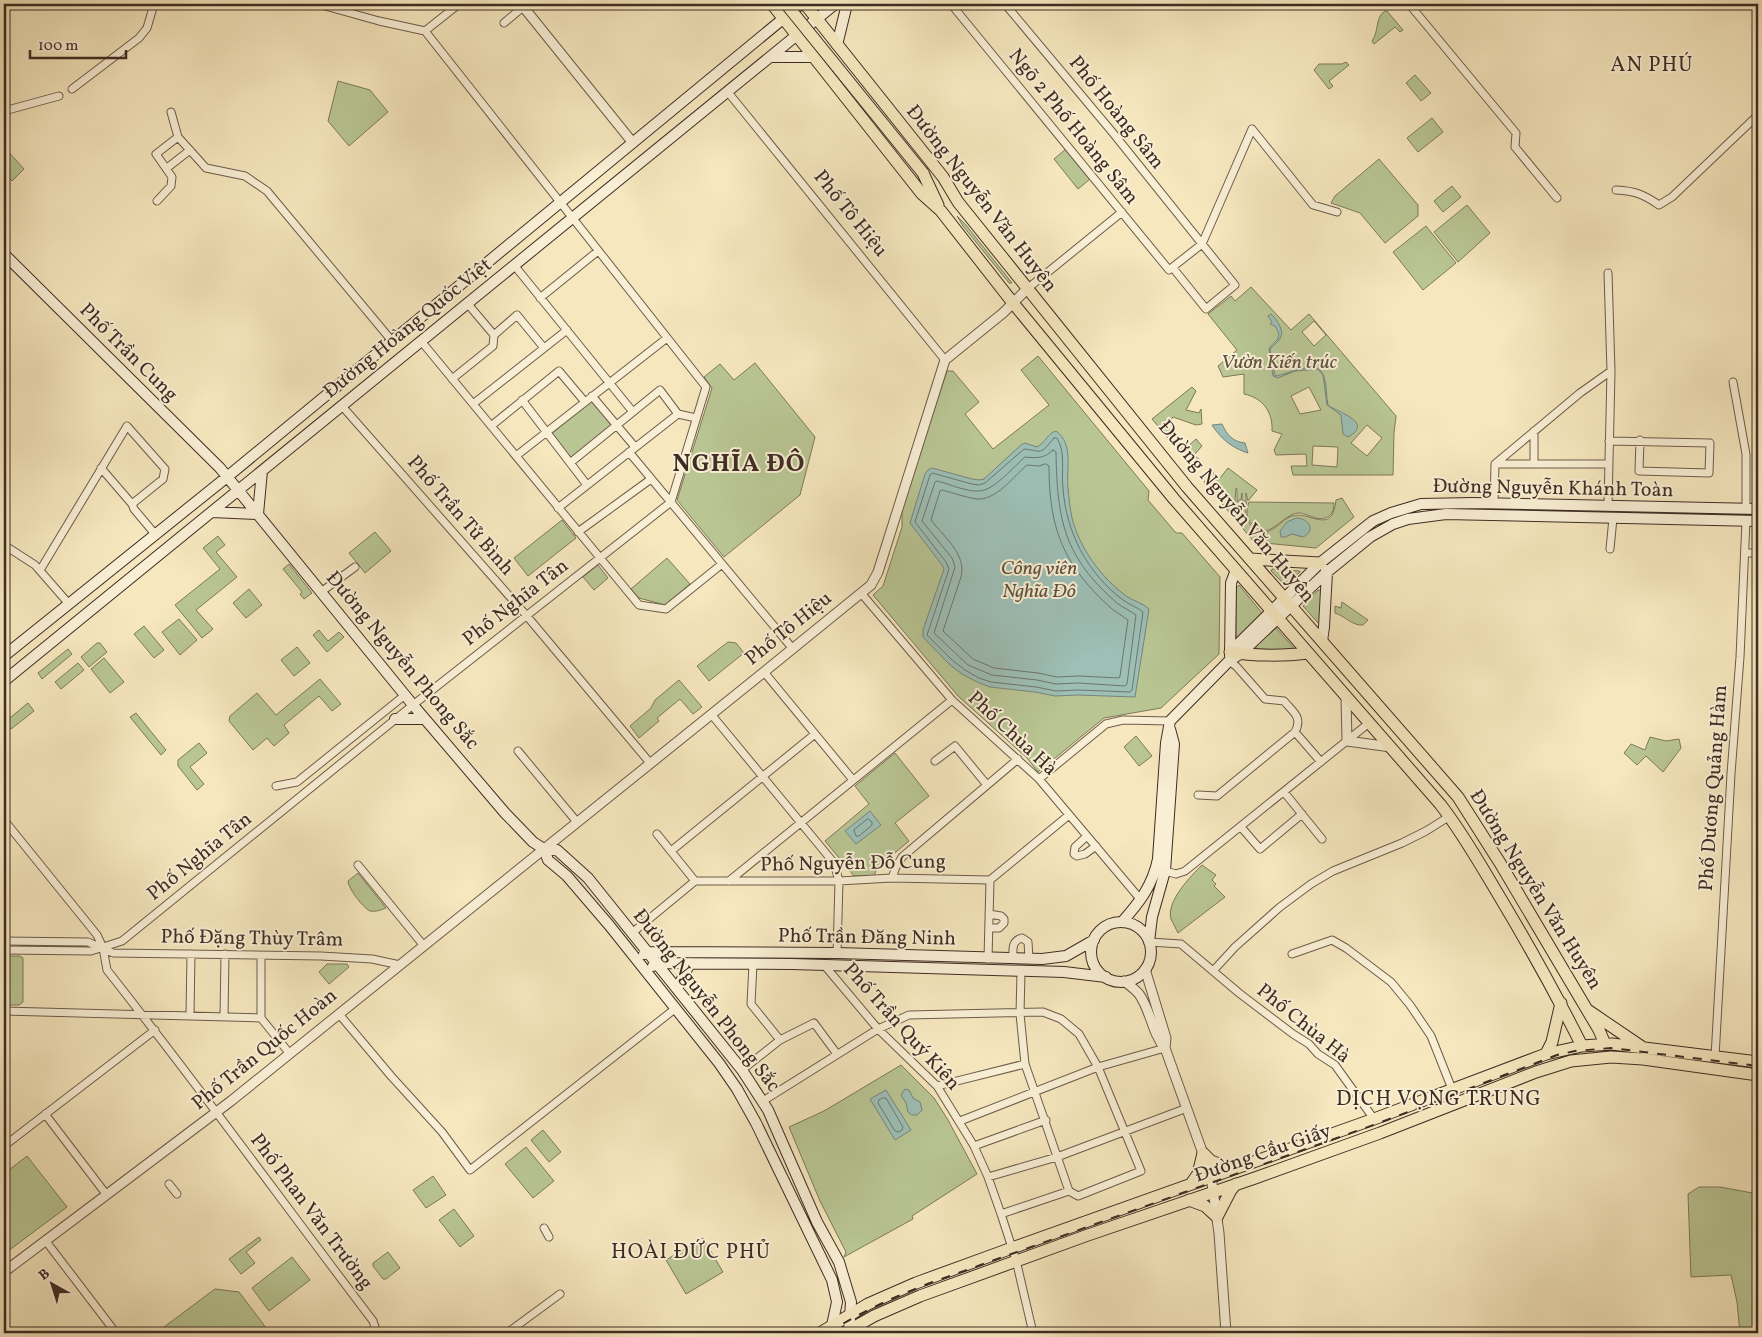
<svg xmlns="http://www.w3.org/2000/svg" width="1762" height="1337" viewBox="0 0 1762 1337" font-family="Vollkorn,serif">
<rect width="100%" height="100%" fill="#f6e7be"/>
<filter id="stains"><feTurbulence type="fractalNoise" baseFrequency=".004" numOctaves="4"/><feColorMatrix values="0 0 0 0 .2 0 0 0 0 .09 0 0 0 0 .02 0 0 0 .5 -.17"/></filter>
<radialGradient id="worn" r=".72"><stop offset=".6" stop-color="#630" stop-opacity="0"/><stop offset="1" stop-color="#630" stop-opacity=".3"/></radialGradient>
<path fill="#b9c694" stroke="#7c795c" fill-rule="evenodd" d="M1385,11H1387L1403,30L1400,32L1395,27L1374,44L1372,41C1379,32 1375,17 1385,11Z
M1346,62L1349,65L1329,81L1333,86L1329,89L1314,70L1319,64H1342Z
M1415,75L1431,93L1421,101L1406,83Z
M338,81L370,90L388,112L349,146L328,121Z
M1432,118L1443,132L1418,152L1407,138Z
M4,147L24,169L12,181L4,172Z
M1066,149L1090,179L1078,189L1054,159Z
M1379,159L1418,205V216L1385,243L1360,213L1331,203L1335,196Z
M1452,186L1461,197L1443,212L1434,201Z
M1467,205L1490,233L1458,262L1434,232Z
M957,216L966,225L1012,283H1009L963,226Z
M1426,226L1456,263L1423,290L1393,252Z
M1251,287L1291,330L1309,314L1396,416L1394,433L1393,475H1293L1291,466H1307L1306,454L1276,455L1274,450L1282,434L1272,431C1273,412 1263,398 1244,394V374L1223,377L1218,366L1237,350L1208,314L1231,296L1235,301ZM1314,321L1326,335L1314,346L1302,332ZM1309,387L1321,410L1300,414L1291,396ZM1367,425L1382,438L1367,456L1351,443ZM1313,446L1338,447L1337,467L1312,465Z
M1038,356L1149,491L1148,500L1176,533H1182L1220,577L1219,654L1161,708L1104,718L1038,772L1027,758L958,696L873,595L883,586L902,527V506L947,371H953L979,402L965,414L993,449L1049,405L1021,370Z
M755,363L815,437L800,495L724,557L677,500L712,388L704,377L720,364L734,380Z
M1192,387L1196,391L1186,410L1199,413L1201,409L1202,424L1196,425L1173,417L1167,426L1186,448L1196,439L1202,446L1194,455L1201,461L1195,470L1152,419Z
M592,401L612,426L571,458L551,434Z
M1228,468L1257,490L1248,501L1246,493V501H1242V493L1241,500H1237V489L1236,488L1235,501L1247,502C1245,510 1245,517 1250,524C1266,545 1279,520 1292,516C1310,510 1332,537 1336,500L1342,498L1354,517L1316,548L1254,542L1204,482L1212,472L1220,478Z
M1249,502L1334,503C1334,510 1332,516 1325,518C1316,521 1307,513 1298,513C1282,514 1268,544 1252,524C1246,518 1246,510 1249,502Z
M562,520L576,538L528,576L514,558Z
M375,532L391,551L365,573L349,553Z
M218,536L225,545L216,552L237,577L196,610L213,629L202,638L175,605L220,569L203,548Z
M667,558L690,584L665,605L639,598L631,589Z
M289,564L312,593L304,599L300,594L302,592L283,569Z
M598,565L608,578L594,590L583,577Z
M1272,569L1300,571V572L1285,585L1271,571Z
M1239,585L1262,613L1236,639V588Z
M249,589L262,605L246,618L233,603Z
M1318,590L1322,591L1320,622L1318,623L1303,606Z
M1342,602L1368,620L1363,625C1352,626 1345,616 1335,613V606L1341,608Z
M179,619L197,640L180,655L162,632Z
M144,626L164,650L154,658L134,634Z
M1276,628L1293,647V650L1256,649V646Z
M319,630L328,641L339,632L344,637L327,652L313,635Z
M728,642L736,643L744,653L709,681L697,666Z
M97,643H100L107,652L89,667L81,657Z
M297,647L310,663L294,676L281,660Z
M68,649L72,654L42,679L38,673Z
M104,658L124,682L110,693L91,669Z
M78,663L84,670L61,689L55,682Z
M320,679L341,704L332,711L319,696L284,725L289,733L274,746L267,738L253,750L229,721L230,716L257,693L276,715Z
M679,680L702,707L693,714L680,699L657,718L659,721L639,738L630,726L651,708L655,700Z
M28,703L34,711L11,729L5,722Z
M136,713L166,750L161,755L130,717Z
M1136,736L1152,756L1139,766L1124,747Z
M1650,737L1666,741L1679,739L1681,748L1663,772L1646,756L1637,765L1624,753L1631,744L1645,750Z
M199,743L207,753L190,767L204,784L197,790L178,766V760Z
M895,753L929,796L895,823L909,841L877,868L874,876H854L825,841L869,804L855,786Z
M1202,865L1216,875L1212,880L1216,884L1214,886L1225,897L1178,933C1176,929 1173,923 1171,919C1166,901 1191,876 1202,865Z
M358,873L386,908C381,910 376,912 370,911C363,908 348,888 348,881Z
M4,956H20L23,958V1002L19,1005H4Z
M327,964H347L349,967L329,984L319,972Z
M901,1065L934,1098L948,1120L977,1174L912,1216L913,1219L844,1257L846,1252L820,1201L789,1127L824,1111Z
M543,1130L561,1152L549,1162L531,1140Z
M526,1147L554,1181L533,1198L505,1164Z
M27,1156L67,1207L4,1254V1163L9,1170Z
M433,1176L446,1195L426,1208L413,1190Z
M1699,1187H1720L1758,1194V1333H1740L1737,1302L1731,1275L1691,1277L1688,1194Z
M454,1209L474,1236L460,1247L439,1220Z
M259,1237L261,1240L246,1252L255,1263L241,1274L229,1259Z
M703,1238L723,1272L686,1294L666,1260Z
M388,1252L400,1268L386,1279H383L373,1266V1263Z
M292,1257L310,1280L269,1311L252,1288Z
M215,1289L239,1292L270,1333H156Z"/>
<path fill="#9dbfb6" stroke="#77847c" d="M1271,314C1277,320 1286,332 1279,340C1276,344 1272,346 1270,350L1275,376C1287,375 1319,357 1324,377C1327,386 1326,396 1328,405C1334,411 1376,422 1348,437L1343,434L1341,415L1327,405L1323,375L1318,369L1295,371L1278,378L1273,376L1269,349C1275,339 1284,340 1275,326L1270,324L1272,322L1268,316Z
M1222,424C1227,435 1233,442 1245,443L1248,453C1232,448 1221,439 1212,425Z
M1056,431C1074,444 1066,469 1068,488C1069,498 1070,509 1072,518C1080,549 1101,577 1126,596C1133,601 1143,603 1149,609L1135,697L1078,695L1055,696L1035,692L990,687L977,682L962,674L949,664L923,637V630L944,569L942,565L910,523L925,474L928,470L932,468L972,479L979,480L984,479L1021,445L1025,443L1037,447C1045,443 1048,433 1056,431Z
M1296,518C1308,518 1317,530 1303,537L1292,534L1285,537H1281L1280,531L1287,522Z
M870,811L881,825L856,844L845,831Z
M905,1089L909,1090L913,1098L920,1102L922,1110L917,1115H912L908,1112L906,1103L901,1095Z
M886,1090L911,1130L895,1140L870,1099Z"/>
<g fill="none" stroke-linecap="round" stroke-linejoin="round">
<path stroke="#6e766d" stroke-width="1" d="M1054,438H1057C1066,453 1061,471 1063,488C1066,532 1087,573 1123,600C1130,605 1137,607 1143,612L1132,690L1130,692L1078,690L1056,691L1036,687L991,682L979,678L965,670L952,660L927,635L949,569L946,562L915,522L930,475L933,473L936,474L972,484L979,485L985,483L1024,449C1043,451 1039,456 1054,438Z
M1053,450L1056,452C1057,520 1064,557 1117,603C1123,608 1131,611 1136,615L1127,684L1125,686L1078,683L1056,684L1037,680L992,675L968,665L934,633L955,567L952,558L922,521L935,482L937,481C950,484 966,492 979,491C994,491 1014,466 1025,457C1036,458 1044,459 1053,450Z
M1046,464L1049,466C1049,530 1064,566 1112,609C1117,613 1123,616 1128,620L1120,676L1119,678L1079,676L1057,677L1038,673L994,668L973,659L943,631L961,577C967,554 943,536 931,520L940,491L942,490C953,493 965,497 976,499C996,501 1013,477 1027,465L1038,466Z
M868,819L872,822V825L859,836H856L854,830Z
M883,1098H886L903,1127L902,1130L898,1132L895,1131L878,1103L879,1100Z"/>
<defs>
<path id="minor" d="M951,4L1169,270L1202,244L1252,129L1313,205L1337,212
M1005,4L1113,133L1235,285L1206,309L1173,268
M1409,4L1516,133L1515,147L1557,198
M504,23L523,7
M425,31L459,4
M72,89L139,38L147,28L154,4
M727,91L945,360
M4,111L59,96
M171,112L178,137L206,168L245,176L267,191L392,341
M167,168L190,150
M1616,190C1635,191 1643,194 1659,205L1672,197L1758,115
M157,201L171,186L172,177L156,154L178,137
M514,265L633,412
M1027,289L1122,212
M540,298L598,251
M467,303L494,335
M421,341L639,605L666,609L722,564
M452,379L493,346L494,335L517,315L544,348
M1733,382L1746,454V509
M592,396L635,447
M522,400L587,485
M473,404L567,330
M342,406L526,615L650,763
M491,426L559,371L585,402
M1609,441L1710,443L1709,473L1639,471L1640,440
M629,452L793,649
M516,456L667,338
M570,463L660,390L678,414L696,418
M1495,464H1608
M1534,464V431
M101,468L132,504L134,509L155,534
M1494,504L1495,464L1580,393L1611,371
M1608,506L1611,371L1608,273
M558,508L678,414
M578,532L651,479
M4,545L35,565L69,604
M1610,549L1613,518
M1745,553H1758
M42,567L127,426L165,469L163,479L132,504
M321,592L355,567
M861,593L952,700L1039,779L1141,900
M764,672L853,780
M711,714L834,863L839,881L837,953
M1295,732L1321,762
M518,751L577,822
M935,761L955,746L987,785
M1039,779L1106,724L1123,720L1170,721
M276,786L297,782L405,695
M1284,792L1322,839
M1198,795L1217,796L1295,732C1303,717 1293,712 1284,701L1265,699L1236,666L1229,661
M4,820L97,935L103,948L107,970C198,1085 284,1204 373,1321L377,1333
M1241,827L1260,849L1302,814
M657,834L695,881
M1087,836L1075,847L1074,854L1077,856L1085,854L1096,846
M671,851L815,734
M358,865L424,946
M1165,871L1176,874L1185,871L1369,723
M892,878L896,867L902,857L1018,759
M729,881L952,700
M989,928H999L1004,923V919L1001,916L989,914
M632,933L695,881H839L892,878L990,880L1069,815
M4,941L88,942L113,953L321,956L372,959L400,965
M1149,942L1181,944L1239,993L1293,1034L1309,1044L1318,1054L1335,1065L1374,1119
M4,950L91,951L122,941L413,705L671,502L706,387L425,31L379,21L318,4
M1292,954L1332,940L1346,948L1391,982L1410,1005L1431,1036L1452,1089
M988,959L990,880
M1013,959C1013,950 1011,941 1022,938L1028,942L1029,959
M753,964L751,1004L780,1040
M825,966L878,1029L937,1086L974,1146L988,1177L1001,1214L1016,1260L1033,1333
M1021,971L1020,1014L1025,1064L1069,1191
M1213,971L1235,947L1280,907L1311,884L1333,871L1402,843L1426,831L1450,816
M4,1011L261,1018L290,1054
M339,1014L391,1076L442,1132L470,1170L676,1008
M190,1015L191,954
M224,1017L225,954
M261,1018V956
M1715,1057L1731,774L1740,657L1746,521
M742,1070L780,1040L814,1023L837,1054
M937,1086L1025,1064
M763,1101L878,1029L909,1015L1043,1012L1061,1019L1079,1034L1098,1067L1141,1171L1078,1196L1069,1191L1001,1214
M45,1114L106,1194
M960,1121L1098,1067L1165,1048
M4,1146L155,1030
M974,1146L1046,1120
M988,1177L1057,1157L1187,1108
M169,1184L177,1194
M544,1228L549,1237
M45,1240L116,1333
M507,1333L560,1294"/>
<path id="tertiary" d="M521,4L633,143
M1346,697L1347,741L1391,747
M1145,969L1166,1038L1165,1048
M1124,981C1129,985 1135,989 1139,994C1151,1011 1152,1033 1165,1048L1211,1176L1219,1233L1226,1333
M4,1272L231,1101L764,672L871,585L878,572L945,360L1003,313L1027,289"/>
<path id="secondary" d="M837,45L847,4
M770,57H814
M4,254L220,468L413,705L505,813L533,842L544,849L557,850L588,878L742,1070L768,1110L817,1222L839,1262L851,1302L849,1333
M212,512L258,514
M258,514L262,471
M1322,641L1324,627L1327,572L1326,570
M1230,652L1320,563L1373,521L1391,513L1421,504L1473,503L1758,509
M4,656L227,477L801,4
M1230,656L1231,583L1236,570
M4,681L835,4
M395,719H425
M544,849L548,860L567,876L609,925L719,1063L737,1089L756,1123L832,1280L837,1302L831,1330
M1122,922C1139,903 1153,885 1158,859L1166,743L1170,721L1229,661L1240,654L1327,572L1370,537L1393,524L1408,519L1446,514L1758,521
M1091 952a30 30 0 1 1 60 0a30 30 0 1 1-60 0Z
M1149,942L1152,917L1165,871L1174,744L1170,729
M644,954L647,952L837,953L1042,959L1066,956L1094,940
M653,966L656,963L792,964L1064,972L1106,977
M677,989L690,963"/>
<path id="primary" d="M772,4L922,194L941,211L1013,303L1174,499L1440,804C1462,832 1480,864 1498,894C1528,944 1556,994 1582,1046
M805,4L943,177L958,202L1187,487L1458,797L1500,863L1599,1030L1605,1044
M923,173L938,205
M1250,559L1320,563
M1230,652C1253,656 1285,656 1307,653
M1589,1011L1642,1047
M1546,1054L1552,1042L1561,1003
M1203,1153L1211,1161L1232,1169
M1191,1184L1198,1174L1203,1153
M1189,1200L1205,1206L1217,1217
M1217,1217L1231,1190L1236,1184
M820,1333L868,1304L916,1283L1012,1248L1374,1119L1546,1054L1582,1046L1612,1044L1758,1062
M844,1333L874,1316L920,1296L1088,1235L1255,1178L1380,1133L1536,1072L1571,1061L1611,1057L1643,1059L1758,1075"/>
</defs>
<use href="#minor" stroke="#6d5b4a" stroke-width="9"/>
<use href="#tertiary" stroke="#6d5b4a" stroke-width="11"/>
<use href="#secondary" stroke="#3f2c24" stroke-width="12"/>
<use href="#primary" stroke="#3f2c24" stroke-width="13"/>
<use href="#minor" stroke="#f9efd5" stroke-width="7"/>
<use href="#tertiary" stroke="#f9efd5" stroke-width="9"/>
<use href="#secondary" stroke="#f9efd5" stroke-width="10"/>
<use href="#primary" stroke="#f6e7be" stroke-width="11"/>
<path stroke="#3f2c24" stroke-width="2" stroke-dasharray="9 9" stroke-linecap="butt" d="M828,1333C862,1311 892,1298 930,1283L1379,1123L1557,1055L1575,1051L1611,1048L1758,1066"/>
<defs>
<path id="primary-bridge" d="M786,4L923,173"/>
</defs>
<use href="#primary-bridge" stroke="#3f2c24" stroke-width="13" stroke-linecap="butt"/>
<use href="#primary-bridge" stroke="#f6e7be" stroke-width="11"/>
</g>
<g text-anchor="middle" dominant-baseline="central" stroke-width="4" stroke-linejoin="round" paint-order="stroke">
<g font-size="20" fill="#3f2c24" stroke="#f9efd5">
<text transform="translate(1116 113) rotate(51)">Phố Hoàng Sâm</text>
<text transform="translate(1073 127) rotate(51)">Ngõ 2 Phố Hoàng Sâm</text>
<text transform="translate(981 199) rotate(52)">Đường Nguyễn Văn Huyên</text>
<text transform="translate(850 214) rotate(51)">Phố Tô Hiệu</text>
<text transform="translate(408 329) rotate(-39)">Đường Hoàng Quốc Việt</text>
<text transform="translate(128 353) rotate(45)">Phố Trần Cung</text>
<text transform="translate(1553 489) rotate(1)">Đường Nguyễn Khánh Toàn</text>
<text transform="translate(1236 512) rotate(50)">Đường Nguyễn Văn Huyên</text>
<text transform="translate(460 516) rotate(49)">Phố Trần Tử Bình</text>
<text transform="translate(516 603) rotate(-38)">Phố Nghĩa Tân</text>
<text transform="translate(789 629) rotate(-39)">Phố Tô Hiệu</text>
<text transform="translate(402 661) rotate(50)">Đường Nguyễn Phong Sắc</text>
<text transform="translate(1012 734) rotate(43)">Phố Chùa Hà</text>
<text transform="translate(1714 788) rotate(-86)">Phố Dương Quảng Hàm</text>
<text transform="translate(200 857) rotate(-39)">Phố Nghĩa Tân</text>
<text transform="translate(853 864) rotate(-1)">Phố Nguyễn Đỗ Cung</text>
<text transform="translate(1535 890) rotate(58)">Đường Nguyễn Văn Huyên</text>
<text transform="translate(867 938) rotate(1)">Phố Trần Đăng Ninh</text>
<text transform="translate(252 939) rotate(1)">Phố Đặng Thùy Trâm</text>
<text transform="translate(706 1001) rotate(52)">Đường Nguyễn Phong Sắc</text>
<text transform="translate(1303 1024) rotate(39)">Phố Chùa Hà</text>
<text transform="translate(901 1027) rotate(48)">Phố Trần Quý Kiên</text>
<text transform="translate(265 1050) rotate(-39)">Phố Trần Quốc Hoàn</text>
<text transform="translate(1263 1154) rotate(-19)">Đường Cầu Giấy</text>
<text transform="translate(311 1212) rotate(53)">Phố Phan Văn Trường</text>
</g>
<g font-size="20" font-style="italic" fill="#5e5240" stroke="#f9efd5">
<text x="1279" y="363">Vườn Kiến trúc</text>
<text x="1039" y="569">Công viên<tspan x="1039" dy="23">Nghĩa Đô</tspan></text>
</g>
<g font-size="21" letter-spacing="1" fill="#3f2c24" stroke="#f9efd5">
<text x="1652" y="65">AN PHÚ</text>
<text x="1439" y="1099">DỊCH VỌNG TRUNG</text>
<text x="691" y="1252">HOÀI ĐỨC PHỦ</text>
</g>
<g font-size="25" font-weight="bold" letter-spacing="1" fill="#3f2c24" stroke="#f9efd5">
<text x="739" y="464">NGHĨA ĐÔ</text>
</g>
</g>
<rect width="1762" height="1337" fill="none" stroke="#f6e7be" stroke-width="20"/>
<rect x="5" y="5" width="1752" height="1327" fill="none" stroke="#3f2c24" stroke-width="2.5"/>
<rect x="10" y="10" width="1742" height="1317" fill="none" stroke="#3f2c24"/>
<g transform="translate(52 1284) rotate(321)" stroke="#f9efd5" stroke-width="4" paint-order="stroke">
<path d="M0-4L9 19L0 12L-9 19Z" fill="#3f2c24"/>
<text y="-8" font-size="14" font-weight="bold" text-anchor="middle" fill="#3f2c24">B</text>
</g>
<path d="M30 50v8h96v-8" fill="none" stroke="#3f2c24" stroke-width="2.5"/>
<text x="38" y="50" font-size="15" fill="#3f2c24" stroke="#f9efd5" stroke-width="4" paint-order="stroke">100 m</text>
<rect width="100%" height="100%" filter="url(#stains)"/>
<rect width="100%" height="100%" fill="url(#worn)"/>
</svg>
